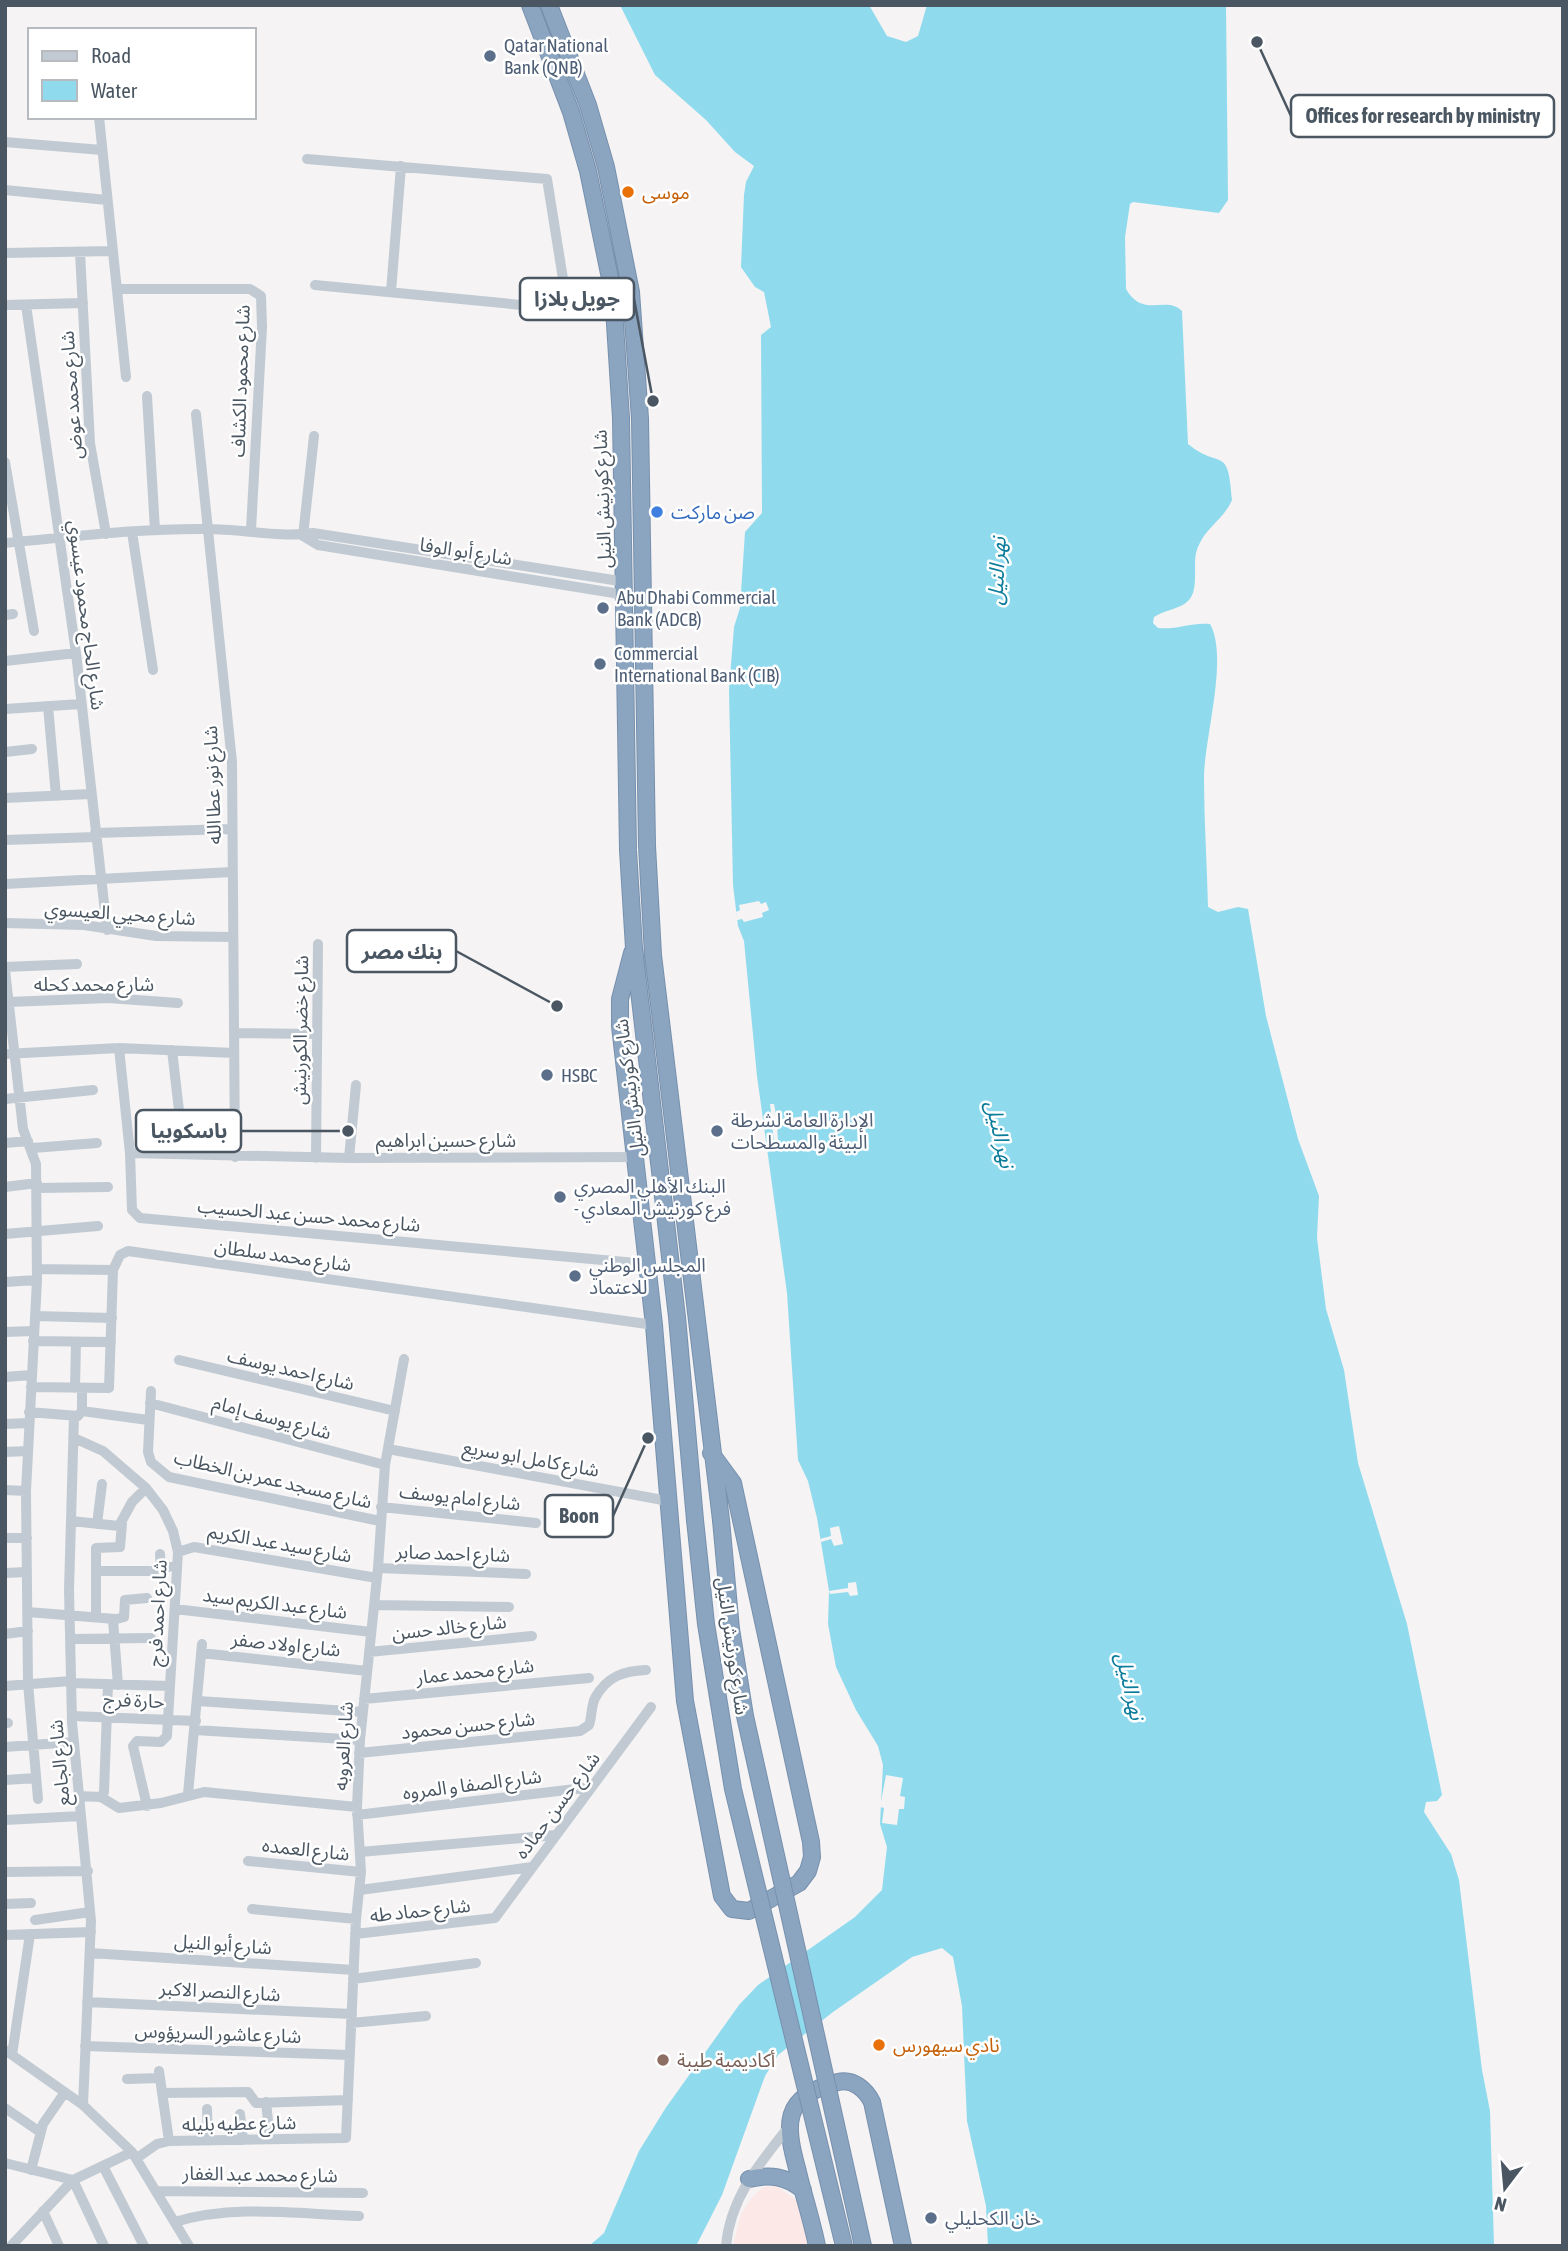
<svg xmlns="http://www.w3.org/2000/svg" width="1568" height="2251" viewBox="0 0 1568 2251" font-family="'Asap Condensed','Noto Sans Arabic',sans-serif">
<rect width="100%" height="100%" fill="#f5f3f3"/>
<path fill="#fce8e6" d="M776,2186L798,2201L808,2246H733L741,2214L750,2200L763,2187Z"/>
<path fill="#90daee" d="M620,5H869L887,36L906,42L918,36L927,5H1226L1228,200L1219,213L1133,202L1130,204L1125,237L1126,289C1143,319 1166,295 1182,311L1188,444C1221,471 1228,443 1232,500C1223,521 1203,528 1196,553C1193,567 1199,591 1188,601C1180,609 1164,610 1154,617L1153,623L1158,628C1176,630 1192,622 1210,624C1229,657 1204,739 1204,778C1204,821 1207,864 1208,907L1218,912L1238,907L1248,909L1266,1016L1298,1139L1319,1196L1317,1238L1326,1309L1344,1370L1358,1463L1407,1624L1442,1795L1437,1801L1426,1802L1424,1812L1451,1854L1459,1880L1482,2070L1490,2111L1494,2246H988L986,2206L967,2121L962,2006L953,1957L942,1948L912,1957L833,2012L778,2055L765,2076L722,2195L696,2246H589L604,2233L639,2151L665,2109L739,2005L758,1985L855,1917L882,1890L887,1847L880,1824L883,1765L878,1746L856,1710L836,1667L828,1624L829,1591L817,1518L808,1481L798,1460L787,1293L757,1076L744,941L738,926L733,885L729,689L734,627L740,608L745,532L762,513L761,335L771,327L764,292L755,287L741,267L744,195L746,182L754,166L735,152L706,120L655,75Z"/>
<path fill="#f5f3f3" d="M759,901L761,904L766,902L769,910L762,913L763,917L744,922L742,919L737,920L736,912L740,910L739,905Z
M770,1104H774L777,1120L805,1116L806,1122L777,1126L778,1140L774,1141L772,1125H765L764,1121L772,1120Z
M839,1526L843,1544L834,1546L831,1539L821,1542L820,1539L831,1536L830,1528Z
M856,1582L858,1595L850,1596L848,1592L830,1594L829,1591L848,1588V1583Z
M886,1775L903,1778L900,1796L905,1797L904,1809H899L897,1825L882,1823L884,1808L880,1807Z"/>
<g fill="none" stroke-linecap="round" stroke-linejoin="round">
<defs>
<path id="highway" d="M530,5L571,112L588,171L613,293L621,418L628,850L634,948L677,1317L695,1520
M549,5L588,105L606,167L631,292L640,419L647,846L653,955L721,1520
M632,953L620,999V1026L654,1325L685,1701L722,1896L732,1909L749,1911L799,1883L808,1871L812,1857L811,1842L733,1483L711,1453
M749,2179C770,2174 786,2176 803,2190
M817,2246C812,2221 804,2197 798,2172C785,2125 781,2096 838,2082C853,2078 866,2090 872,2102L903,2246"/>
</defs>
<use href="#highway" stroke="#7690ad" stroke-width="18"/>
<path stroke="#c1cad2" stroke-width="10" d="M99,117L126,377
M5,142L102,150
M307,159L547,179L568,310
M5,190L107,200
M80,252L90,443L106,534
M5,253L113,251
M315,285L615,314
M117,289H250L261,296L262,327L251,530
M391,292L401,166
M5,305L83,303
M26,305L76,653L107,930
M147,396L155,530
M196,414L232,762L235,1157
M5,462L34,631
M132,532L153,670
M303,536L318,545L626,595
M303,536L314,436
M5,543C72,537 140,528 208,529C242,529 280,538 313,533L626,582
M5,615L13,614
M5,661L76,653
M48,706L56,796
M5,709L81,704
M5,752L32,749
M5,798L90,794
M95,833L231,829
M5,840L96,837
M5,884L232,872
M5,923L84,925L156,936L233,937
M5,967L77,964
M5,970L23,1129L36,1164L37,1280L26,1491L28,1683L38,1799
M9,1002L108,998L178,1003
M234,1033L317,1034
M119,1048L130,1153L132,1210L140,1218L647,1264
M172,1050L184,1154
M5,1054L119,1048L234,1053
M5,1099L93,1090
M5,1143L28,1141
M33,1148L97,1143
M130,1153L349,1158L635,1157
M316,1158L318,944
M349,1158L356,1085
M5,1187L37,1183
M37,1188L108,1187
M5,1234L98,1226
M37,1269L113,1270
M5,1282L37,1280
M35,1316L112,1318
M5,1332L34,1331
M33,1341L111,1342
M179,1360L395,1411
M5,1377L31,1375
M31,1387L109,1388L113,1270L120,1255L128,1251L654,1325
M75,1388L76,1342
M151,1391L148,1452L151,1462L169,1477L380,1521
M150,1403L385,1465
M82,1411L148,1420
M29,1412L78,1416L82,1411V1389
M74,1416L69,1590L72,1722L91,1921L83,2105
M5,1424L29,1423
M74,1438L103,1451L146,1488L163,1510L173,1531L178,1552L167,1736L161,1742L137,1741L133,1746L147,1806
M388,1449L668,1501
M5,1452L28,1451
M5,1490L26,1491
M381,1507L536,1523
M71,1521L119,1526L132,1502L146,1488
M97,1524L102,1484
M5,1538H27
M178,1552L194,1547L377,1578
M160,1554L161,1569
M378,1568L526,1574
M96,1571H151L177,1565
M5,1573L27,1572
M374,1605L509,1607
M175,1609L371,1632
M28,1612L115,1619
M96,1617V1548L120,1547L122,1524
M5,1634L28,1631
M70,1639L151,1638
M369,1652L532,1636
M201,1653L367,1671
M71,1683L170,1686
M118,1685L113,1620L124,1617L125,1600L147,1598
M5,1686L71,1681
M364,1699L589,1678
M198,1701L363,1712
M72,1716L196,1721
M5,1723H8
M195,1730L360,1740
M5,1747L73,1742
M359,1753L580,1731L589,1725C592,1717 591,1706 595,1698C607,1676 624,1671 646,1670
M5,1780L36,1778
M188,1794L202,1644
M78,1796L101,1797L104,1792L108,1684
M101,1797L119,1808L161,1803L204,1792L357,1807
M357,1815L592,1787
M5,1820L81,1816
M360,1852L556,1835
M248,1861L361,1872
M5,1872L88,1871
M360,1890L532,1867
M5,1904L31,1903
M252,1909L356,1919
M35,1920L90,1912
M355,1934L495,1918L651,1707
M5,1935L91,1932
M90,1953L354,1970
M353,1979L476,1963
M87,2002L352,2014
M351,2023L426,2016
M85,2046L350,2055
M5,2050L83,2105L132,2152L189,2246
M12,2055L30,1934
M159,2071L169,2141
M127,2079L160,2078
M162,2093L248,2092L256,2103L348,2100
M266,2102L270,2139
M5,2108L40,2132
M207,2109L208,2141
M240,2114L243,2140
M137,2158L157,2144L169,2141L346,2138L356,1919L361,1872L357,1807L360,1740L378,1568L385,1465L404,1359
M5,2163L73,2180L104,2246
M103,2166L144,2246
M31,2170L43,2124L65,2092
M157,2191L363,2193
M43,2211L59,2246
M175,2222C234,2204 298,2214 359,2216
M11,2246L73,2180L132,2152
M726,2246C730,2199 759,2164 787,2129"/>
<use href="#highway" stroke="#8ba5c1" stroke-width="16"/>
<defs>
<path id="highway-bridge" d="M695,1520L706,1624L733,1789L844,2246
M721,1520L731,1629L745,1716L863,2246"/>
</defs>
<use href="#highway-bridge" stroke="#7690ad" stroke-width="18" stroke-linecap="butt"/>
<use href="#highway-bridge" stroke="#8ba5c1" stroke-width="16"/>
</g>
<g fill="#5c6f8a" stroke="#fff" stroke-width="2.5">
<circle cx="490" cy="56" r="7"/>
<circle cx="603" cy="608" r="7"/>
<circle cx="600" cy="664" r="7"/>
<circle cx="547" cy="1075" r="7"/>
<circle cx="717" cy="1131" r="7"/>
<circle cx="560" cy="1197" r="7"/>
<circle cx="575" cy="1276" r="7"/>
<circle cx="931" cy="2218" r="7"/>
</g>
<g fill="#e8710a" stroke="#fff" stroke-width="2.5">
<circle cx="628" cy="192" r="7"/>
<circle cx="879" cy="2045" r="7"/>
</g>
<circle fill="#3f7fe0" stroke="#fff" stroke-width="2.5" cx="657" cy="512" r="7"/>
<circle fill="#8d6e63" stroke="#fff" stroke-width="2.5" cx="663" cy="2060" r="7"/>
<g text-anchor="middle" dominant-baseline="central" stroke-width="5" stroke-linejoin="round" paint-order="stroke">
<g font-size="19" fill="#4e5e75" stroke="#fff" text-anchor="start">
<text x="504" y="45">Qatar National<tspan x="504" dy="22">Bank (QNB)</tspan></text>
<text x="617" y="597">Abu Dhabi Commercial<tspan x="617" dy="22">Bank (ADCB)</tspan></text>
<text x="614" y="653">Commercial<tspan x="614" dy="22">International Bank (CIB)</tspan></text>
<text x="561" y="1075">HSBC</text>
<text x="731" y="1120">الإدارة العامة لشرطة<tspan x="731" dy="22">البيئة والمسطحات</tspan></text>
<text x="574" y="1186">البنك الأهلي المصري<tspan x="574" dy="22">- فرع كورنيش المعادي</tspan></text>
<text x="589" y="1265">المجلس الوطني<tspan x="589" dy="22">للاعتماد</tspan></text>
<text x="945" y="2218">خان الكحليلي</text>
</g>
<g font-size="19" fill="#c56008" stroke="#fff" text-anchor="start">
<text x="642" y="192">موسى</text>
<text x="893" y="2045">نادي سيهورس</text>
</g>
<g font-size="19" fill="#4a5661" stroke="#fff">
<text transform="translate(240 381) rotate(-88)">شارع محمود الكشاف</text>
<text transform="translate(71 395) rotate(-94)">شارع محمد عوض</text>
<text transform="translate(602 499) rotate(-92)">شارع كورنيش النيل</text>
<text transform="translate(466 551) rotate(9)">شارع أبو الوفا</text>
<text transform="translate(87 615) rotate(83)">شارع الحاج محمود عيسوي</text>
<text transform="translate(212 785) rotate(-92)">شارع نور عطا الله</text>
<text transform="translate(120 913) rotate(4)">شارع محيي العيسوي</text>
<text x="94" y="984">شارع محمد كحله</text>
<text transform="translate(300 1030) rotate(-89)">شارع خضر الكورنيش</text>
<text transform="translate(629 1088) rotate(-97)">شارع كورنيش النيل</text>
<text x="446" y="1140">شارع حسين ابراهيم</text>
<text transform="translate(309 1215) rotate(5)">شارع محمد حسن عبد الحسيب</text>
<text transform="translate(283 1255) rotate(8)">شارع محمد سلطان</text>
<text transform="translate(291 1369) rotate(13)">شارع احمد يوسف</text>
<text transform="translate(272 1417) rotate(15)">شارع يوسف إمام</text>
<text transform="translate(531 1458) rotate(10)">شارع كامل ابو سريع</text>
<text transform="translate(273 1479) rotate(13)">شارع مسجد عمر بن الخطاب</text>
<text transform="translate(460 1497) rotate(6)">شارع امام يوسف</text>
<text transform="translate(280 1543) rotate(10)">شارع سيد عبد الكريم</text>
<text transform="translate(453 1553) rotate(2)">شارع احمد صابر</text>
<text transform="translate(275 1603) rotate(7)">شارع عبد الكريم سيد</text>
<text transform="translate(157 1613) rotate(-87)">شارع احمد فرج</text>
<text transform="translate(449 1627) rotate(-6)">شارع خالد حسن</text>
<text transform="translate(286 1644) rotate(6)">شارع اولاد صفر</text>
<text transform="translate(733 1646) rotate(82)">شارع كورنيش النيل</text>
<text transform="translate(475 1671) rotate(-6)">شارع محمد عمار</text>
<text transform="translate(134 1700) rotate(2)">حارة فرج</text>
<text transform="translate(468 1725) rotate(-6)">شارع حسن محمود</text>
<text transform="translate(343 1746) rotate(-86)">شارع العروبه</text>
<text transform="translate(59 1763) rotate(-95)">شارع الجامع</text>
<text transform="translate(472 1784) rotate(-7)">شارع الصفا و المروه</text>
<text transform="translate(557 1805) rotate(-53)">شارع حسن حماده</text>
<text transform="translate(306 1849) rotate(6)">شارع العمده</text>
<text transform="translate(420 1910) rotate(-6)">شارع حماد طه</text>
<text transform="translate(223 1944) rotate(4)">شارع أبو النيل</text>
<text transform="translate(220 1991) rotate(3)">شارع النصر الاكبر</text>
<text transform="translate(218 2033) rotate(2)">شارع عاشور السريؤوس</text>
<text transform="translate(239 2123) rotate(-1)">شارع عطيه بليله</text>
<text transform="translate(260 2174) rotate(1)">شارع محمد عبد الغفار</text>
</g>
<g font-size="19" fill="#366cbe" stroke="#fff" text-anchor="start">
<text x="671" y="512">صن ماركت</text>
</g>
<g font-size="19" fill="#785e54" stroke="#fff" text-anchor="start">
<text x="677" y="2060">أكاديمية طيبة</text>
</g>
<g font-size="21" font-style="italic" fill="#0c7c9b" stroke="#fff">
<text transform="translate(996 571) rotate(-87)">نهر النيل</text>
<text transform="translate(1001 1134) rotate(77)">نهر النيل</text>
<text transform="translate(1131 1686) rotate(77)">نهر النيل</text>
</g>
</g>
<path fill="none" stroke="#4a5661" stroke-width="2.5" d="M1257 42L1291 116M653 401L634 299M557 1006L456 951M348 1131L241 1131M648 1438L613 1516"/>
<g fill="#4a5661" stroke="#fff" stroke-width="2.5">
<circle cx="1257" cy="42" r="7"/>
<circle cx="653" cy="401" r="7"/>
<circle cx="557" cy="1006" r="7"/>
<circle cx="348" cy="1131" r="7"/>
<circle cx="648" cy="1438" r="7"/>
</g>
<g fill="#fff" stroke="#4a5661" stroke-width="2.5">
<rect x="1291" y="95" width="263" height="42" rx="7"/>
<rect x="520" y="278" width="114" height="42" rx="7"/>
<rect x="347" y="930" width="109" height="42" rx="7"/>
<rect x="136" y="1110" width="105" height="42" rx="7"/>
<rect x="545" y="1495" width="68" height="42" rx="7"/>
</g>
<g font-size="21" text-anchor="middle" font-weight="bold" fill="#4a5661">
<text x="1423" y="123">Offices for research by ministry</text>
<text x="577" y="306">جويل بلازا</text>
<text x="402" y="959">بنك مصر</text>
<text x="189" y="1138">باسكوبيا</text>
<text x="579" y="1523">Boon</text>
</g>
<rect width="1568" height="2251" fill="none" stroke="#4a5661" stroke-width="14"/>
<rect x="28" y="28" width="228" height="91" fill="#ffffff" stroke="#b7bbc0" stroke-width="2"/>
<rect x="42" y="51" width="35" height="10" fill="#c1cad2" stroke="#b7bbc0" stroke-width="2"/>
<text x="91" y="63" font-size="21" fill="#4a5661">Road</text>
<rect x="42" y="80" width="35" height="21" fill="#90daee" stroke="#b7bbc0" stroke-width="2"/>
<text x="91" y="98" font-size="21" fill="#4a5661">Water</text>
<g transform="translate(1505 2188) rotate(196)" stroke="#ffffff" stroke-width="5" paint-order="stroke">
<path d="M0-5L12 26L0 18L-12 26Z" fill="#4a5661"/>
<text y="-10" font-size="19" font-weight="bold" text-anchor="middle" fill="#4a5661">N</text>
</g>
</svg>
